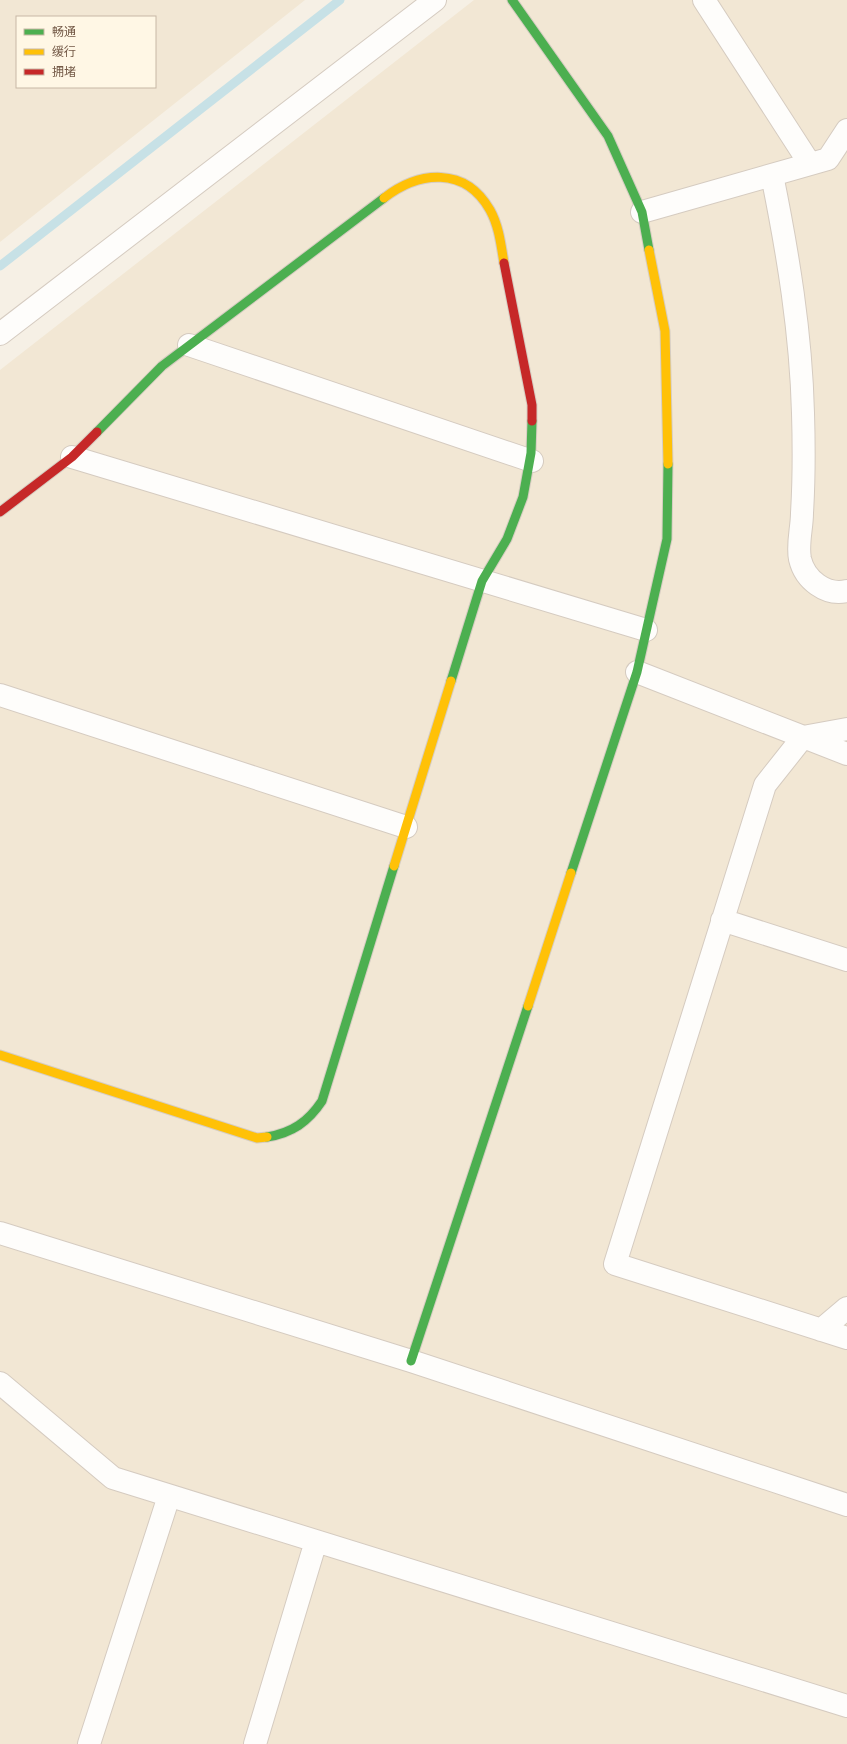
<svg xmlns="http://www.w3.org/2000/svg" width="847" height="1744" viewBox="0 0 847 1744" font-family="Karla,'Noto Sans SC',sans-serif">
<rect width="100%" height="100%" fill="#f6f0e5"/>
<path fill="#f2e7d4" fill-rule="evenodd" d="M0,0H305L0,242ZM17,17H155V87H17Z
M474,0H847V1744H0V370Z"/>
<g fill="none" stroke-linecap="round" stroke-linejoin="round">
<path stroke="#c7e1e6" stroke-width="9" d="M0,266L340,0"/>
<defs>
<path id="street" d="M704,0L810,164
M772,175C788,254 801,333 803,413C804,446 804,480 802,513C802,528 797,544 800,559C805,580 826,596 847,591
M642,212L828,159L847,130
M0,334L435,0
M189,345L532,461
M72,457L646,630
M637,672L847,754
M0,695L406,827
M847,729L803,737L765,785L615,1264L847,1338
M722,920L847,960
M0,1233L411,1361L847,1505
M821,1330L847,1308
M0,1383L113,1478L847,1706
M89,1744L169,1496
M255,1744L316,1541"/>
<path id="fast" d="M512,0L608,136L642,212L649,250
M97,432L162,366L384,198
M451,681L482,581L507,539L523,497L531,453L532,421
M571,873L637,672L667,539L668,464
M267,1137C292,1133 308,1122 322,1101L394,866
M411,1361L528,1006"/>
<path id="slow" d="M384,198C419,171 465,166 490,210C499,226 501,245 504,263
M649,250L665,331L668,464
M394,866L451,681
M528,1006L571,873
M0,1055L257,1138L267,1137"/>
<path id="jam" d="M504,263L532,405V421
M0,512L72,457L97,432"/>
</defs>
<use href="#street" stroke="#d5cbc0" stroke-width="24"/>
<use href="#fast" stroke="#d6cdc2" stroke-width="11"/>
<use href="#slow" stroke="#d6cdc2" stroke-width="11"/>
<use href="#jam" stroke="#d6cdc2" stroke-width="11"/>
<use href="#street" stroke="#fefdfb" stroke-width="22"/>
<use href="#fast" stroke="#4caf50" stroke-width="9"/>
<use href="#slow" stroke="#ffc107" stroke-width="9"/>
<use href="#jam" stroke="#c62828" stroke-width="9"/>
</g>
<rect x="16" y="16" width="140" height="72" fill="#fff7e5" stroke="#c7b8a5"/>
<rect x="24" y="29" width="20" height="6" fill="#4caf50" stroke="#c7b8a5"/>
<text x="52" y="36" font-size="12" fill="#735946">畅通</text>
<rect x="24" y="49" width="20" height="6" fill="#ffc107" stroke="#c7b8a5"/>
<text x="52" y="56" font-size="12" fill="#735946">缓行</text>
<rect x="24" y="69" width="20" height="6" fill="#c62828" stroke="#c7b8a5"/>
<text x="52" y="76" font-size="12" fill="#735946">拥堵</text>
</svg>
